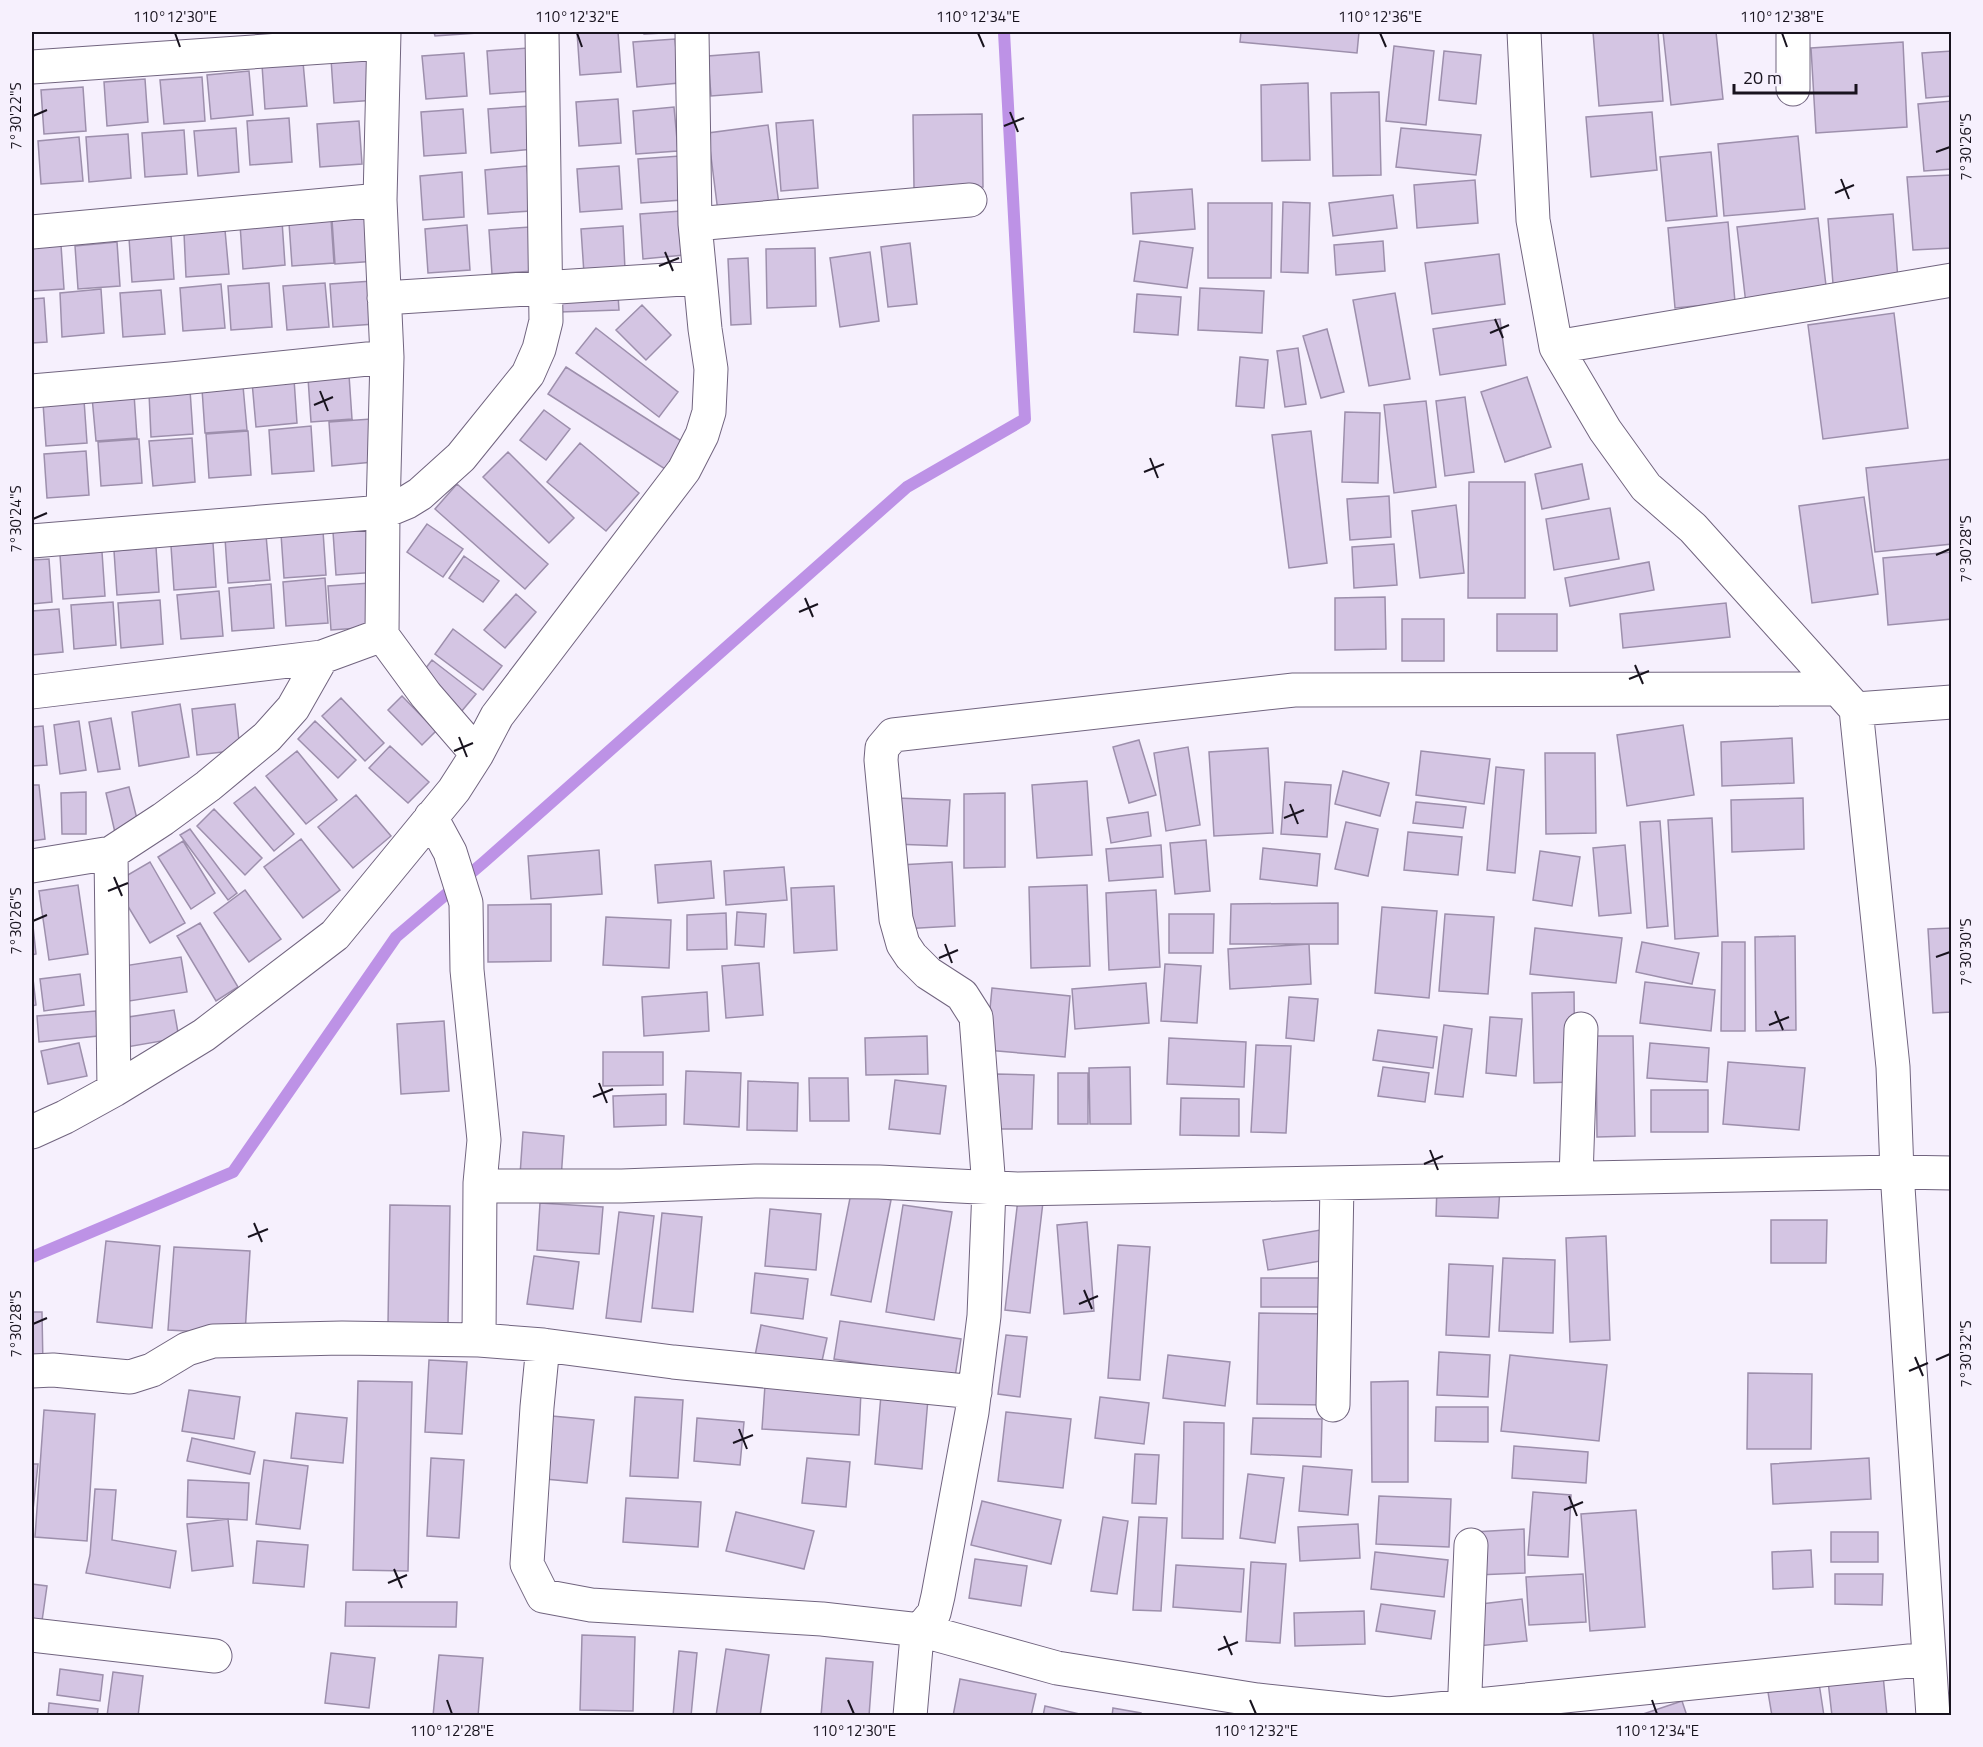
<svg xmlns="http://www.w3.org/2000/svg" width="1983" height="1747" viewBox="0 0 1983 1747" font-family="'Titillium Web',sans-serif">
<rect width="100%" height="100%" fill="#f6f0fd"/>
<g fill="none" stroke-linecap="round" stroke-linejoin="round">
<path stroke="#bd92e6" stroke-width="12" d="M32,1257L233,1172L396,937L484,862L907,487L1025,419L1004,32"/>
</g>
<path fill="#d4c5e3" stroke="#9d8fac" stroke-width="1.5" d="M434,32H477V33L435,36Z
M577,32H618L621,72L580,75Z
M643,32H684L644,34Z
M1241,32H1359L1357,53L1240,42Z
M1593,32H1658L1663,101L1599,106Z
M1663,32H1716L1723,99L1671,105Z
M675,39L679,83L637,87L633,42Z
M1903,42L1907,127L1816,133L1811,48Z
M1394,46L1434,51L1426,125L1386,121Z
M528,48L532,91L490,94L487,51Z
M1444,51L1481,55L1476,104L1439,100Z
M1952,51V96L1926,98L1922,53Z
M759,52L762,92L711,96L708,56Z
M464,53L467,96L426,99L422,56Z
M373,56L376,100L334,103L331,59Z
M303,62L307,106L265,109L262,65Z
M249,71L253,115L211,119L207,75Z
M202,77L205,121L164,124L160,80Z
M145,79L148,122L107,126L104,82Z
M1308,83L1310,160L1262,161L1261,85Z
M83,87L86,131L44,134L41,90Z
M1379,92L1381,175L1333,176L1331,93Z
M618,99L621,143L579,146L576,102Z
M1952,101V169L1924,171L1918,104Z
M530,106L533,149L491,153L488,109Z
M674,107L678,151L636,154L633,111Z
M463,109L466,153L424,156L421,112Z
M1652,112L1657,170L1591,177L1586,117Z
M982,114L983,187L914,188L913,115Z
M289,118L292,162L250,165L247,121Z
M813,120L818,188L781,191L776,123Z
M359,121L362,164L320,167L317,124Z
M768,125L779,204L718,212L708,133Z
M236,128L239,172L198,176L194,131Z
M1401,128L1481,135L1476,175L1396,167Z
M184,130L187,174L145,177L142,133Z
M128,134L131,178L89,182L86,137Z
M1798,136L1805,209L1724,216L1718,144Z
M79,137L83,181L41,184L38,141Z
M1711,152L1717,216L1666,221L1660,157Z
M680,156L682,200L641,203L638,159Z
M527,166L531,211L488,214L485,170Z
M619,166L622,209L580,212L577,169Z
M462,172L464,217L423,220L420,176Z
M1952,175V248L1913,250L1907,177Z
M1475,180L1478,223L1417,228L1414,185Z
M1192,189L1195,229L1133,234L1131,193Z
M1393,195L1397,228L1333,236L1329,203Z
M1283,202L1310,203L1308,273L1281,272Z
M1208,203H1272L1271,278H1208Z
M681,211L684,255L643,259L640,214Z
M1893,214L1898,280L1833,284L1828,219Z
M374,217L377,261L335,264L332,220Z
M1818,218L1827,294L1746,304L1737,227Z
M331,219L334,263L292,266L289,223Z
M282,221L285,265L243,269L240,224Z
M1728,222L1735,302L1675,308L1668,228Z
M467,225L470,270L428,273L425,229Z
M623,226L625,270L584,274L581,229Z
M530,227L534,271L492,274L489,230Z
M225,230L229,274L186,277L184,233Z
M171,235L174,279L132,282L129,238Z
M1140,241L1193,248L1187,288L1134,281Z
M1383,241L1385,271L1336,275L1334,245Z
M117,242L120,286L78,289L75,246Z
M910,243L917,304L888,307L881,247Z
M61,245L64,289L32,291V248Z
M815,248L816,306L767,308L766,249Z
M870,252L879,321L840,327L830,258Z
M1499,254L1505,304L1432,314L1425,263Z
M748,258L751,324L731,325L728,259Z
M372,281L375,324L333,327L330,284Z
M269,283L272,327L231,330L228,286Z
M325,283L329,327L287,330L283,286Z
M221,284L225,328L183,331L180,288Z
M1200,288L1264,291L1262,333L1198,330Z
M101,289L104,333L62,337L60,293Z
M161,290L165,334L123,337L120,293Z
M1395,293L1410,379L1369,386L1353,300Z
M1137,294L1181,297L1178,335L1134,332Z
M618,295L619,310L560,312V297Z
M44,298L47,342L32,343V299Z
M642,305L671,335L646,360L616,330Z
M1894,313L1908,428L1823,439L1808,325Z
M1500,319L1506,365L1440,375L1433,329Z
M596,328L678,392L659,417L576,353Z
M1327,329L1344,392L1321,398L1303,336Z
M1298,348L1306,404L1285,407L1277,351Z
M1240,357L1268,360L1264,408L1236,406Z
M566,367L683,442L665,469L548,394Z
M349,375L352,419L311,422L308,378Z
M1527,377L1551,447L1505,462L1481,392Z
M294,379L297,423L256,427L252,382Z
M243,386L247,430L205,433L202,389Z
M190,390L193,434L151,437L149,393Z
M134,394L137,438L96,441L92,397Z
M1465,397L1474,472L1445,476L1436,401Z
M84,400L87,443L46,446L43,403Z
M1426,401L1436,487L1394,493L1384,405Z
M544,410L570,429L546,460L520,440Z
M1345,412L1380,413L1378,483L1342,482Z
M371,419L373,462L332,466L329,422Z
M311,426L314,471L272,474L269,430Z
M248,431L251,475L209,478L206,434Z
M1311,431L1327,563L1289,568L1272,435Z
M192,438L195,482L153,486L149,441Z
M139,439L142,483L101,486L98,442Z
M580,443L639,493L606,531L547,482Z
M86,451L89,495L47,498L44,454Z
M508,452L574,518L549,543L483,477Z
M1952,459V544L1875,552L1866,468Z
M1582,464L1589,499L1542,509L1535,474Z
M1469,482H1525V598H1468Z
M457,484L548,564L525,589L435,509Z
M1389,496L1391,537L1350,540L1347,499Z
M1864,497L1878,594L1812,603L1799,506Z
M1456,505L1464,573L1420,578L1412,511Z
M1610,508L1619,559L1554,570L1546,519Z
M427,524L463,549L443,577L407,552Z
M375,528L377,572L336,575L333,532Z
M323,531L326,575L284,578L281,534Z
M266,535L270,580L228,583L225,538Z
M213,543L216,587L174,590L171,546Z
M1394,544L1397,585L1354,588L1352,547Z
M156,547L159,592L117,595L114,551Z
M102,552L105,596L63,599L60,555Z
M1952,552V619L1888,625L1883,558Z
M464,556L499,581L483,602L449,578Z
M49,559L52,602L32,604V560Z
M1649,562L1654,590L1570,606L1565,578Z
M325,578L328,623L286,626L283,582Z
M370,583L373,627L331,630L328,586Z
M271,584L274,628L232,631L229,588Z
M219,591L223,636L181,639L177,595Z
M516,594L536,612L505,648L484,630Z
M1385,597L1386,649L1335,650V598Z
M160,600L163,644L121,648L118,603Z
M113,602L116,645L74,649L71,605Z
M1726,603L1730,637L1623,648L1620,614Z
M59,609L63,652L32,655V611Z
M1497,614H1557V651H1497Z
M1402,619H1444V661H1402Z
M453,629L502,666L483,690L435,654Z
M432,660L476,694L461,712L418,678Z
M402,696L436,731L422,745L388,710Z
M341,698L384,743L365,761L322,716Z
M180,704L189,757L139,766L132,712Z
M235,704L240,750L197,755L192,709Z
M111,718L120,769L98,772L89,722Z
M79,721L86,770L60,774L54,725Z
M315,721L356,760L338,778L298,739Z
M1683,725L1694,795L1627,806L1617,735Z
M43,726L47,765L32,766V727Z
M1792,738L1794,783L1722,786L1721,742Z
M1139,740L1156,795L1129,803L1113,747Z
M390,746L429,782L408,803L369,768Z
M1188,747L1200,825L1166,831L1154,753Z
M1268,748L1273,833L1214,836L1209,752Z
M297,751L337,800L306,824L266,776Z
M1421,751L1490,759L1484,804L1416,795Z
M1545,753H1595L1596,833L1546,834Z
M1496,767L1524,770L1515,873L1487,870Z
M1343,771L1389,783L1380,816L1335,804Z
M1087,781L1092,855L1037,858L1032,785Z
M1285,782L1331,785L1327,837L1281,834Z
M32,785H39L45,839L32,841Z
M129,787L140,831L116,837L106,793Z
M255,787L294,834L274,851L234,803Z
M86,792V834H62L61,793Z
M1005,793V867L964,868V794Z
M356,795L391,836L353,868L318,827Z
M896,798L950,800L947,846L893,844Z
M1803,798L1804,849L1732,852L1731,800Z
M1416,802L1466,807L1463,828L1413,823Z
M214,809L262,858L245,875L197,826Z
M1148,812L1151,836L1111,843L1107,818Z
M1712,818L1718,936L1675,939L1668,820Z
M1660,821L1668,926L1647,928L1640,822Z
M1346,822L1378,829L1368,876L1335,869Z
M190,829L237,893L228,900L180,835Z
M1408,832L1462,837L1458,875L1404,870Z
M301,839L340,890L303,918L264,867Z
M1206,840L1210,891L1175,894L1170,843Z
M183,841L215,893L191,909L158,857Z
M1161,845L1163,877L1109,881L1106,849Z
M1625,845L1631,913L1599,916L1593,848Z
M1263,848L1320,854L1317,886L1260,879Z
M599,850L602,894L531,899L528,856Z
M1540,851L1580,857L1572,906L1533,900Z
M711,861L714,898L658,903L655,865Z
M150,862L185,923L150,943L114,883Z
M952,862L955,926L902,929L899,865Z
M784,867L787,900L726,905L724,871Z
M78,885L88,954L49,960L39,891Z
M1087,885L1090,966L1031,968L1029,887Z
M834,886L837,950L794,953L791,888Z
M245,890L281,939L249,962L214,913Z
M1156,890L1160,967L1109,970L1106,893Z
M1338,903V944H1230L1231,904Z
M551,904V961L488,962V905Z
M1382,907L1437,911L1429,998L1375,993Z
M737,912L766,914L764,947L735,945Z
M726,913L727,949L687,950V915Z
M1169,914H1214L1213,953H1169Z
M1445,914L1494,917L1488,994L1439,991Z
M32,917L36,954L32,955Z
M606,917L671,920L669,968L603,965Z
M200,923L238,987L216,1001L177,936Z
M1535,928L1622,938L1616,983L1530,974Z
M1952,928V1012L1933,1013L1928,929Z
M1795,936L1796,1030L1756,1031L1755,937Z
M1642,942L1699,953L1692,984L1636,972Z
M1722,942H1745V1031H1721Z
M1309,944L1311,984L1230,989L1228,949Z
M181,957L187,992L123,1002L117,967Z
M759,963L763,1015L726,1018L722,966Z
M1165,964L1201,966L1197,1023L1161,1021Z
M32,970L36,1005L32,1006Z
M80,974L84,1005L44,1011L40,979Z
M1645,982L1715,990L1711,1031L1640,1023Z
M1146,983L1149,1023L1075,1029L1072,989Z
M992,988L1070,996L1065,1057L986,1050Z
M707,992L709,1031L644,1036L642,997Z
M1574,992L1575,1082L1534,1083L1532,993Z
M1289,997L1318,999L1314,1041L1286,1038Z
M174,1010L179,1038L127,1047L122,1018Z
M96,1011L98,1036L39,1042L37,1016Z
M1490,1017L1522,1019L1516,1076L1486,1073Z
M444,1021L449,1091L401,1094L397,1024Z
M1444,1025L1472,1029L1463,1097L1435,1094Z
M1378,1030L1437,1037L1433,1068L1373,1060Z
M927,1036L928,1074L866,1075L865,1038Z
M1596,1036H1633L1635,1136L1597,1137Z
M1169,1038L1246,1042L1244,1087L1167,1084Z
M79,1043L87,1076L48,1084L41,1051Z
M1650,1043L1709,1048L1707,1082L1647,1078Z
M1256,1045L1291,1046L1286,1133L1251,1132Z
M603,1052H663V1085L603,1086Z
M1728,1062L1805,1068L1799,1130L1723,1124Z
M1130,1067L1131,1124H1090L1089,1068Z
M1383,1067L1429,1073L1425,1102L1378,1096Z
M686,1071L741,1073L739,1127L684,1124Z
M1058,1073H1088V1124H1058Z
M996,1074L1034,1075L1032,1129H994Z
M809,1078H848L849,1121H810Z
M895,1080L946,1086L940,1134L889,1129Z
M748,1081L798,1083L797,1131L747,1130Z
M1651,1090H1708V1132H1651Z
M666,1094V1125L614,1127L613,1096Z
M1181,1098L1239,1099V1136L1180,1135Z
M523,1132L564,1136L561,1179L520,1175Z
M1437,1187L1500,1188L1498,1218L1436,1216Z
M851,1193L891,1200L871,1302L831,1295Z
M1018,1199L1043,1202L1030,1313L1005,1310Z
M540,1203L603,1207L599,1254L537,1250Z
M390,1205L450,1206L448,1325L388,1324Z
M903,1205L952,1212L934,1320L886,1312Z
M770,1209L821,1214L816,1270L765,1266Z
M619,1212L654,1216L641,1322L606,1318Z
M662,1213L702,1217L693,1312L652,1308Z
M1771,1220H1827L1826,1263H1771Z
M1087,1222L1094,1311L1064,1314L1057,1225Z
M1326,1229L1332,1259L1268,1270L1263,1240Z
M1606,1236L1610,1340L1570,1342L1566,1238Z
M106,1241L160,1246L152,1328L97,1322Z
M1118,1245L1150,1247L1140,1380L1108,1378Z
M174,1247L250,1251L245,1334L168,1330Z
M534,1256L579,1262L573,1309L527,1304Z
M1503,1258L1555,1260L1553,1333L1499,1331Z
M1449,1264L1493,1266L1489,1337L1446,1335Z
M755,1273L808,1279L803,1319L751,1313Z
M1261,1278H1324V1307H1261Z
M32,1312H42L43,1367H32Z
M1259,1313L1331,1314L1328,1405L1257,1404Z
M840,1321L961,1339L955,1377L834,1359Z
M761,1325L827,1338L819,1375L754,1361Z
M1006,1335L1027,1337L1020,1397L998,1394Z
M1439,1352L1490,1355L1488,1397L1437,1395Z
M1168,1355L1230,1362L1225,1406L1163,1398Z
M1510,1355L1607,1365L1599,1441L1501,1431Z
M429,1360L467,1362L462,1434L425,1432Z
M1748,1373L1812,1374L1811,1449H1747Z
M358,1381L412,1382L408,1571L353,1570Z
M1408,1381V1482H1372L1371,1382Z
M765,1385L861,1391L859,1435L762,1429Z
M189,1390L240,1397L234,1439L182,1431Z
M881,1395L928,1399L922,1469L875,1464Z
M635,1397L683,1400L678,1478L630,1476Z
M1100,1397L1149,1403L1144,1444L1095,1438Z
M1436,1407H1488V1442L1435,1441Z
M44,1410L95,1414L87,1541L35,1537Z
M1006,1412L1071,1419L1063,1488L998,1481Z
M296,1413L347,1418L343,1463L291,1458Z
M552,1416L594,1420L587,1483L545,1479Z
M697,1418L744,1422L740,1465L694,1461Z
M1253,1418L1322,1419L1321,1457L1251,1454Z
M1184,1422L1224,1423L1223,1539L1182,1538Z
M192,1438L255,1452L250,1474L187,1461Z
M1514,1446L1588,1452L1586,1483L1512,1478Z
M1135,1454L1159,1455L1156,1504L1132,1503Z
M431,1458L464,1460L459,1538L427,1536Z
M807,1458L850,1462L846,1507L802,1503Z
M1869,1458L1871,1499L1773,1504L1771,1464Z
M264,1460L308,1466L300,1529L256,1524Z
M32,1464H38L33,1510H32Z
M1303,1466L1352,1470L1348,1515L1299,1511Z
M1248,1474L1284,1478L1275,1543L1240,1538Z
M188,1480L249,1483L247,1520L187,1517Z
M95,1489L116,1490L112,1540L176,1551L170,1588L86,1573L90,1555Z
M1533,1492L1571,1495L1568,1557L1528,1555Z
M1379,1496L1451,1499L1449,1547L1376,1544Z
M626,1498L701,1502L698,1547L623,1542Z
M982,1501L1061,1520L1051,1564L971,1545Z
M1636,1510L1645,1627L1590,1631L1581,1514Z
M736,1512L814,1531L804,1569L726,1551Z
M1103,1517L1128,1521L1117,1594L1091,1591Z
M1139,1517L1167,1518L1161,1611L1133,1610Z
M228,1519L233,1566L192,1571L187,1524Z
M1358,1524L1360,1558L1300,1561L1298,1527Z
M1524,1529L1525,1573L1476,1575L1474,1532Z
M1831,1532H1878V1562H1831Z
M257,1541L308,1545L304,1587L253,1583Z
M1811,1550L1813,1587L1773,1589L1772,1552Z
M1375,1552L1448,1560L1444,1597L1371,1589Z
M975,1559L1027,1566L1021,1606L969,1598Z
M1251,1562L1286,1564L1280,1643L1246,1641Z
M1176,1565L1244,1569L1241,1612L1173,1607Z
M1583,1574L1586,1622L1529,1625L1526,1577Z
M1835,1574H1883L1882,1605L1835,1604Z
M32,1584L47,1586L41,1628L32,1627Z
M1522,1599L1527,1641L1478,1646L1473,1605Z
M346,1602H457L456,1627L345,1626Z
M1381,1604L1435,1611L1431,1639L1376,1631Z
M1364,1611L1365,1644L1295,1646L1294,1613Z
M582,1635L635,1637L633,1711L580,1710Z
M726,1649L769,1655L760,1716H716Z
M679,1651L697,1653L691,1716H673Z
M331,1653L375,1658L369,1708L325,1703Z
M439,1655L483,1658L478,1716H433Z
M826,1658L873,1662L869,1716H821Z
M60,1669L103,1675L100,1701L57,1695Z
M113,1672L143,1676L138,1716H107Z
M1883,1675L1887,1716H1832L1828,1681Z
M960,1679L1036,1694L1031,1716H953Z
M1819,1683L1824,1716H1772L1768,1692Z
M1682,1701L1687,1716H1640V1715Z
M49,1703L98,1709L97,1716H48Z
M1045,1706L1088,1716H1043Z
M1113,1708L1141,1713V1716H1112Z"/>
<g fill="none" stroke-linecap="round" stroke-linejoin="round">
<defs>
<path id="minor" d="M384,32L380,200L387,357L383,512L382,635L426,695L477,754
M1524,32L1533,220L1556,347L1605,430L1646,487L1693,528L1856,709L1893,1067L1897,1172L1933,1716
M1793,32V89
M32,67L383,43
M695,224L970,200
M32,232L380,200
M384,298L699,278
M1556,347L1952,280
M32,391L171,379L387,357
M32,541L383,512L407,502L420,494L461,457L528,374L539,349L546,321L542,32
M32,692L322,657L382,635
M1856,709L1952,702
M431,817L450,852L466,903L467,970L484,1140L480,1183L479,1340L543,1345L673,1362L975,1392
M111,853L114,1090
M32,866L111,853L163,819L208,786L267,737L293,708L322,657
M32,1132L65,1117L114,1090L204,1035L335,935L454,790L477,754L497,716L684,470L702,435L709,412L711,369L705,329L695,224L692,32
M1576,1178L1581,1029
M480,1183L495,1186H622L755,1181L879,1182L1018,1189L1897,1172L1952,1173
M543,1345L537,1407L527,1564L543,1596L591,1605L822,1619L920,1630L1057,1668L1257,1700L1388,1714L1929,1659
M32,1371L53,1370L130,1377L152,1370L187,1349L213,1341L342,1338L479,1340
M1333,1405L1337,1183
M32,1635L215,1656
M910,1716L916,1647L920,1630L934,1613L938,1596L972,1412L984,1316L989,1188L976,1017L962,995L928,973L911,956L903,944L896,919L881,760L882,748L893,735L1294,690L1838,689
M1464,1716L1471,1545"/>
</defs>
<use href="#minor" stroke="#71647f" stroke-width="35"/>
<use href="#minor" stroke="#fff" stroke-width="33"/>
</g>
<path fill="none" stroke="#18131e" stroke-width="2" d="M175,33L180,47M577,33L582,47M978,33L984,47M1380,33L1386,47M1782,33L1787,47M1010,112L1018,132M33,116L47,110M1004,126L1024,118M1936,152L1950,147M1841,179L1849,199M1835,193L1854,185M665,252L673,271M659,266L679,258M1495,319L1503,338M1490,333L1509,325M320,391L328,411M314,405L333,397M1150,458L1158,478M1144,472L1164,464M33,519L47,513M1936,555L1950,549M805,598L813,617M799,612L818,604M1635,665L1643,684M1629,679L1649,671M459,737L467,757M454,751L473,743M1290,804L1298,824M1284,818L1304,810M114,877L122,896M108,891L128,883M33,921L47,915M945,944L952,963M1936,957L1950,952M939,958L958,950M1775,1011L1783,1030M1769,1025L1789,1017M599,1083L607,1103M593,1097L613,1089M1430,1150L1438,1170M1424,1164L1443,1156M254,1223L262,1242M248,1237L268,1229M1084,1290L1092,1309M1079,1304L1098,1296M33,1324L47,1318M1915,1357L1923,1376M1936,1360L1950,1354M1909,1371L1928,1363M739,1429L747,1449M733,1443L753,1435M1569,1496L1577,1516M1564,1510L1583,1502M394,1569L402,1588M388,1583L407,1575M1224,1636L1232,1655M1218,1650L1238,1642M447,1700L452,1714M848,1700L854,1714M1250,1700L1256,1714M1652,1700L1657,1714"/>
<rect width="1983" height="1747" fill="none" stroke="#f6f0fd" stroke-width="66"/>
<path d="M1734 84v9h122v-9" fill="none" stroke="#18131e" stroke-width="3"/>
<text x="1743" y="84" font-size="18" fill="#18131e" stroke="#f6f0fd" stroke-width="4.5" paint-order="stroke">20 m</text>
<rect x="33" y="33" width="1917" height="1681" fill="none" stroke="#18131e" stroke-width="2"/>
<g font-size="15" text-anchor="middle" fill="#18131e">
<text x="175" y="22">110°12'30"E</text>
<text x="577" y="22">110°12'32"E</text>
<text x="978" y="22">110°12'34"E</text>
<text x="1380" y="22">110°12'36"E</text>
<text x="1782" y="22">110°12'38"E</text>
<text transform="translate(16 116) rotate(-90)" y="5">7°30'22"S</text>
<text transform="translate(1966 147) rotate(-90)" y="5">7°30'26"S</text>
<text transform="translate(16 519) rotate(-90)" y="5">7°30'24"S</text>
<text transform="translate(1966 549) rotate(-90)" y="5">7°30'28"S</text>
<text transform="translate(16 921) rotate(-90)" y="5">7°30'26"S</text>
<text transform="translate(1966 952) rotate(-90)" y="5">7°30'30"S</text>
<text transform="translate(16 1324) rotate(-90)" y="5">7°30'28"S</text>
<text transform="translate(1966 1354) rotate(-90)" y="5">7°30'32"S</text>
<text x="452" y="1736">110°12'28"E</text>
<text x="854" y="1736">110°12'30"E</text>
<text x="1256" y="1736">110°12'32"E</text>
<text x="1657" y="1736">110°12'34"E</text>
</g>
</svg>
